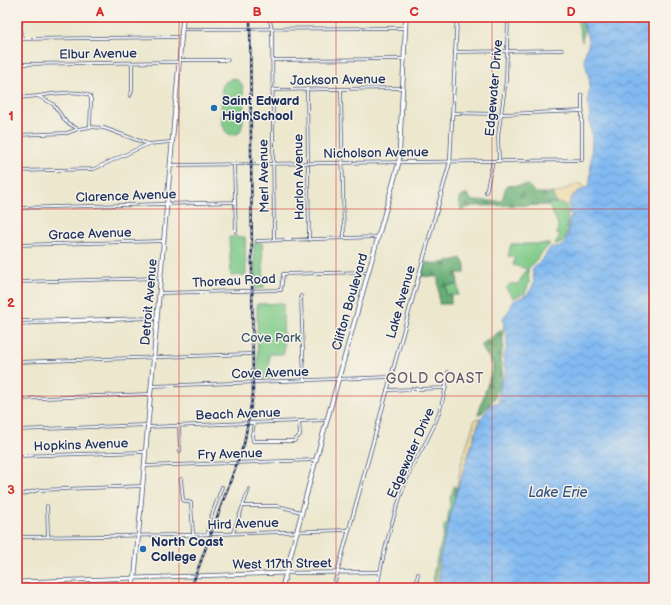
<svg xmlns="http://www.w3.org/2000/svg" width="671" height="605" viewBox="0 0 671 605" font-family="'Balsamiq Sans',sans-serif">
<defs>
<pattern id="forest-firs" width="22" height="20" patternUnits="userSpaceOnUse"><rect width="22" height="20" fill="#67ae74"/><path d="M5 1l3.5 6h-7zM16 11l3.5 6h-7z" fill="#548e62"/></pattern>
<pattern id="sand-dots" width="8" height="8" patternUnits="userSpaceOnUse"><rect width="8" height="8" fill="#eeda9e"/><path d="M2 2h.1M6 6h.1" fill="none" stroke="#ccbb8a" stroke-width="1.8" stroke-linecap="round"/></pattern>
<pattern id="water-waves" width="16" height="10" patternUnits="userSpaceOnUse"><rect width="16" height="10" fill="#81b9f1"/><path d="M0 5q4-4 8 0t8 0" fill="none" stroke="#6997c6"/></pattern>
</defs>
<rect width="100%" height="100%" fill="#f7f3e8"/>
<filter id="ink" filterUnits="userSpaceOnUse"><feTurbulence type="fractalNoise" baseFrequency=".025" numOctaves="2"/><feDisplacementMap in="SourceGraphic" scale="8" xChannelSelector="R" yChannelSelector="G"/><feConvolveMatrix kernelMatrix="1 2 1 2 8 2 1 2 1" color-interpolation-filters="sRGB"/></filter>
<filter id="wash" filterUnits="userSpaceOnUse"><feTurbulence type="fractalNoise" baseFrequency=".012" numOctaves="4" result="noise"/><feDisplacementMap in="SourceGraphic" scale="16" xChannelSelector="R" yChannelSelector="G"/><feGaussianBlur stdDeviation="0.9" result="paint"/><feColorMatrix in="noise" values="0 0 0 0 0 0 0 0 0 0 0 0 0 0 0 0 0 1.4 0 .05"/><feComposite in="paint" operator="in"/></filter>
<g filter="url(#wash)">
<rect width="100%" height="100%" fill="#ece7cd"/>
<path fill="#7fca88" stroke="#4d7c73" d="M577,17H581L584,29L582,42Z
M232,78C237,79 240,81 242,85C245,93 245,127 239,133C216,144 222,101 222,88L224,83Z
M548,203L565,204C569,214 569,235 562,243L555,244L560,235L556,234C562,222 551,215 548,203Z
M229,237H245L246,275L231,276Z
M254,243H262L264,288L255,289Z
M511,244H550L528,269L529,283L525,293L513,298L506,288L510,284H518L527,269L513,265L515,258L508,256Z
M446,285H458V295H446Z
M283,303L284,354H269V379H258L257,304Z
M454,486L456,487C452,521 438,553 435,588H433L434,569L444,533V525H447L451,494H452Z"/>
<path fill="url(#forest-firs)" stroke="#416e69" d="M528,185L536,193H552L557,203H548V205L473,206L461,210L459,198L467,194L472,201H502L506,186Z
M461,258L465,265V273H457L458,285H446V295H451V304H439L438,277L421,276L425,262C439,265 448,262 461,258Z
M503,329V347L500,360L503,373L495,398L482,413L478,414L493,367C492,358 482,353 482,344Z"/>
<path fill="url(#sand-dots)" stroke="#84847e" d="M577,184H582L585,188L573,195L569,205L557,203L552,193H557Z
M475,419H480L455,497L461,463Z
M440,556L438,588H435L437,567Z"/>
<path fill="url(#water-waves)" stroke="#4e74a8" d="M581,17H654V588H438L440,556L455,497L479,422L491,404L505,401L498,400L501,383L506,372L503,357L507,348V335L504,328L503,318L511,308L512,302C521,296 531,297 534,281C534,277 532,272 533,268L543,259L551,247L558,248L564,245L568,234L570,217L573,216L569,213C567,198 576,191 588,187L590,183L592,141L588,99L590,82L584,58L589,42Z"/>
</g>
<g filter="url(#ink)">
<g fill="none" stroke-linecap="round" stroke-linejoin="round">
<defs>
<path id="minor" d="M269,17L272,29L274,240
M183,29L406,28
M17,39L182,37
M455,52L562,50
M179,60H228
M272,60L403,59
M17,64L179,62
M307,89L309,240
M341,89L344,238
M272,90L402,88
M38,96C50,94 81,89 90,96L91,100L90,127
M130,96L132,91V63
M18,98L38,96L53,104L66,122L78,129L90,127L104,128L148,144
M452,113L500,114L583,111
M17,135L67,133L78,129
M499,160L498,136L506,80L508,17
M171,165L582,160V95
M234,165L236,232
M17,171L94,169L148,144L171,142
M486,192L493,161
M17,208L235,202
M257,241L378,237
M17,245L164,241
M17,282L160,278
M160,293L281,290L283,274L368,272
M301,296L304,380
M17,321L157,318
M17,324L134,319
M17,362L250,354
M152,386L390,377
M387,390L446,388
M17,399L150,394
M254,423L252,435L253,441H294L300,435L299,421
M179,426L180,451
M148,427L327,420
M17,430L147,425
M17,456L145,452
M145,466L316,460
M181,479L183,500L191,503L193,534
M17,496L38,490L142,486
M47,506L48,536
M243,506H278L301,512
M233,533L249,489
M208,534L209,522L222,487
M17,537L184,535L348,530
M377,588C384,549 394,510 409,474C414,460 423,449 429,436C440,416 445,394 448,372
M415,588L418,574"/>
<path id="tertiary" d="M17,120L21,17
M286,573L380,572
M333,588L450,162L457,17"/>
<path id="secondary" d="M17,582L286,573"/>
<path id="primary" d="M132,588L135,574L183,17
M282,588L310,481L399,162L406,17"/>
</defs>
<use href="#minor" stroke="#3a4b6f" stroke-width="3.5"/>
<use href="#tertiary" stroke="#3a4b6f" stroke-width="4"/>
<use href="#secondary" stroke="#3a4b6f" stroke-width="4.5"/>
<use href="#primary" stroke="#3a4b6f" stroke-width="5"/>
<use href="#minor" stroke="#fff" stroke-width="2"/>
<use href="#tertiary" stroke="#fff" stroke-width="2.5"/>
<use href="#secondary" stroke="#fff" stroke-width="3"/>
<use href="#primary" stroke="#fff" stroke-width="3.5"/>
<defs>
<path id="rail" d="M191,588L244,444L253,394L250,17"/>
</defs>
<use href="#rail" stroke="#1b2f5e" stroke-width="2.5"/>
<use href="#rail" stroke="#f7f3e8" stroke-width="1" stroke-dasharray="3" stroke-linecap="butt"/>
</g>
</g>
<path fill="none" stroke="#d62828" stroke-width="1" stroke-opacity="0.55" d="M179,17V588M336,17V588M492,17V588M17,209H654M17,396H654"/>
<g fill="#1f6fb2" stroke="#f7f3e8" stroke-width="1.5">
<circle cx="214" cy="108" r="4"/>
<circle cx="143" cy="549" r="4"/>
</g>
<g text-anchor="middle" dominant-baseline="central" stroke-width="3" stroke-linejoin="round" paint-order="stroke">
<g font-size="13" fill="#1b2f5e" stroke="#f7f3e8">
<text transform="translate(98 54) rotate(-1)">Elbur Avenue</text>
<text transform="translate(338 80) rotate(-1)">Jackson Avenue</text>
<text transform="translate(494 88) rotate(-85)">Edgewater Drive</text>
<text transform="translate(376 153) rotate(-1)">Nicholson Avenue</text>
<text transform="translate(264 176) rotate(-91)">Merl Avenue</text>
<text transform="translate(299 177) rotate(-91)">Harlon Avenue</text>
<text transform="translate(126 196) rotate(-2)">Clarence Avenue</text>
<text transform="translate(90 234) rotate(-2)">Grace Avenue</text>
<text transform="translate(234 281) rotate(-3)">Thoreau Road</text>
<text transform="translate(149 302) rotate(-85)">Detroit Avenue</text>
<text transform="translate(350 302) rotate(-74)">Clifton Boulevard</text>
<text transform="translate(401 302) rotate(-74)">Lake Avenue</text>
<text transform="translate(270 373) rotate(-2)">Cove Avenue</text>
<text transform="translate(238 414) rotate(-2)">Beach Avenue</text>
<text transform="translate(81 445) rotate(-2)">Hopkins Avenue</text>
<text transform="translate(411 453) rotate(-66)">Edgewater Drive</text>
<text transform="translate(230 454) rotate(-2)">Fry Avenue</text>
<text transform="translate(243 524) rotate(-2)">Hird Avenue</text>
<text transform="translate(282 564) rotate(-1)">West 117th Street</text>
</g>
<g font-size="13" font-weight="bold" fill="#1b2f5e" stroke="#f7f3e8" text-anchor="start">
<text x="222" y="101">Saint Edward<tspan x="222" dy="15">High School</tspan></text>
<text x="151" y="542">North Coast<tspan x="151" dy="15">College</tspan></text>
</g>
<g font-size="13" fill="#345668" stroke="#f7f3e8">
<text x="271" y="338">Cove Park</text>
</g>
<g font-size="14" letter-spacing="1" fill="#625c6b" stroke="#f7f3e8">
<text x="435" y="378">GOLD COAST</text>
</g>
<g font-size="14" font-style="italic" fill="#345283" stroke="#f7f3e8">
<text x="558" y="492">Lake Erie</text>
</g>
</g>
<rect width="671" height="605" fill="none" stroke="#f7f3e8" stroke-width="44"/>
<rect x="22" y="22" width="627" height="561" fill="none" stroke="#d62828" stroke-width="1.5"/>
<g font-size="13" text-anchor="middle" font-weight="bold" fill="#d62828">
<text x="100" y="16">A</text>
<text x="257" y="16">B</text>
<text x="414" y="16">C</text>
<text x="571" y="16">D</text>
<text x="11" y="120">1</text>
<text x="11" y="307">2</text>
<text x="11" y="494">3</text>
</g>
</svg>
